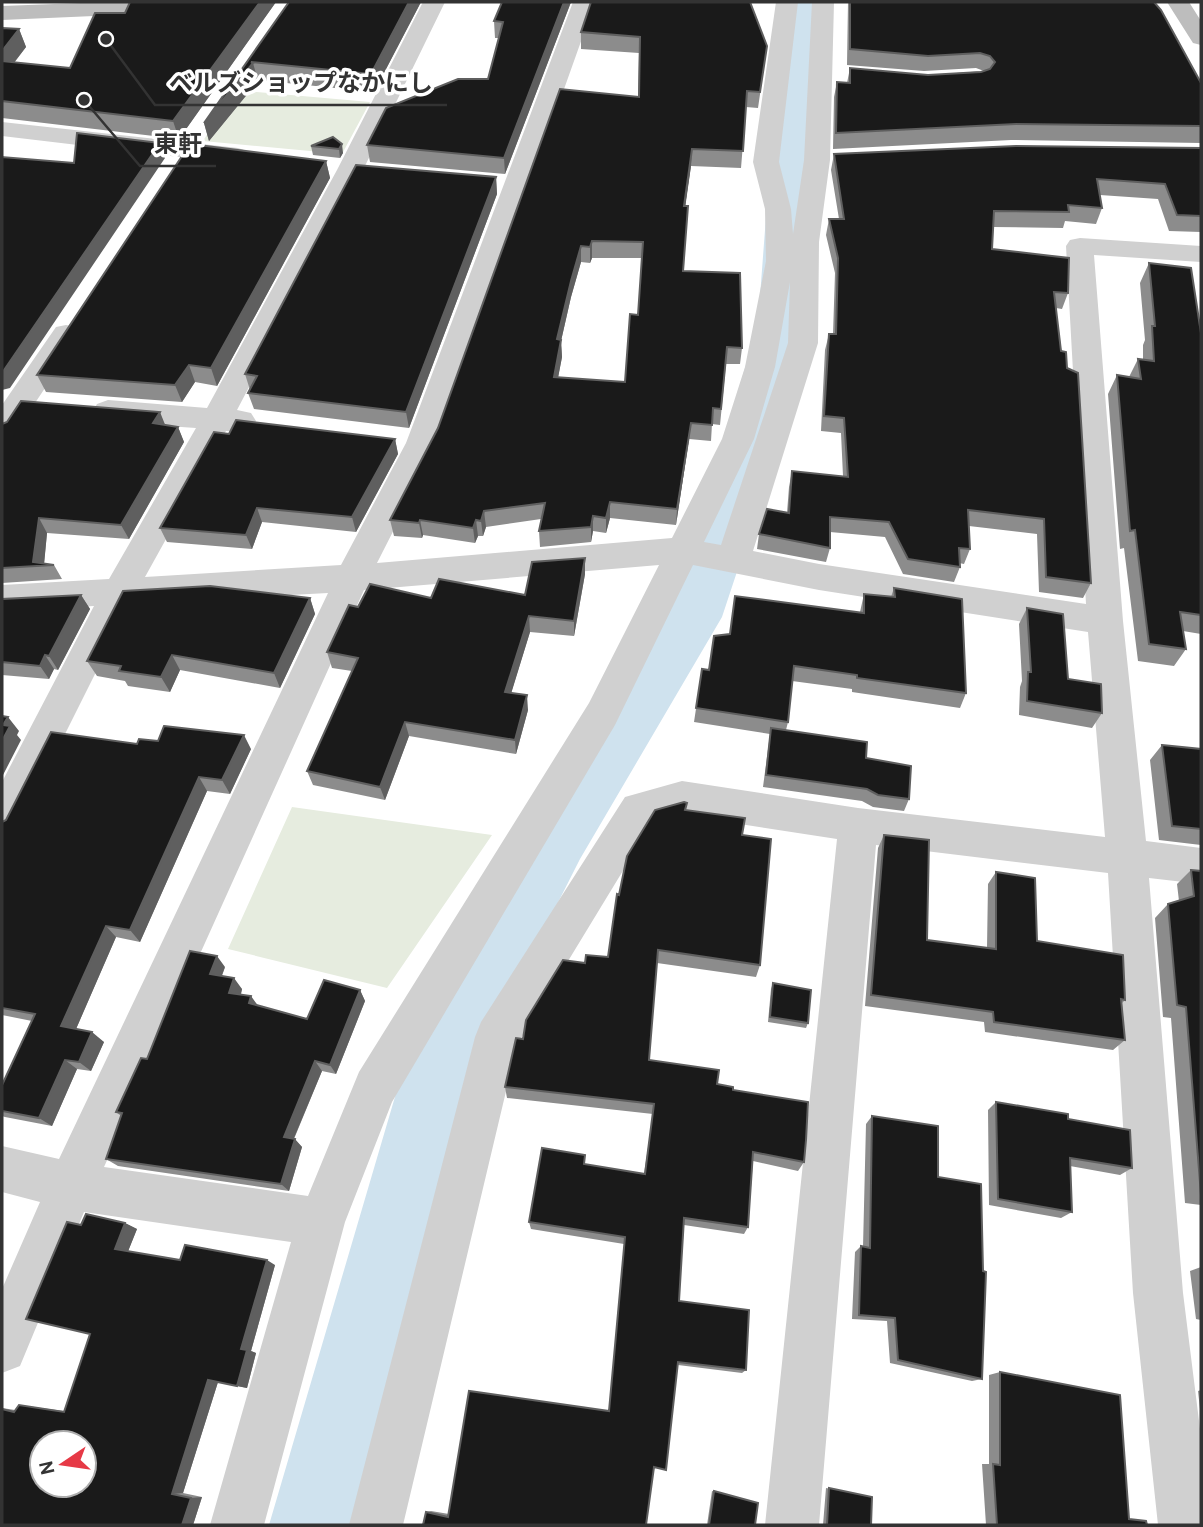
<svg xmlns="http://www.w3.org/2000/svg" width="1203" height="1527" viewBox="0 0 1203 1527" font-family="Overpass,'Noto Sans JP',sans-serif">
<rect width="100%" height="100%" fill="#fff"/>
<path fill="#e6ecdf" d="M235,90L370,102L342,154L203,141Z
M292,807L492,835L387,988L228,949Z"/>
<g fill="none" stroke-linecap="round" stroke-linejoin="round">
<path fill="#cfe2ee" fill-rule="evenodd" d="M790,2H830L828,40L815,150L810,323L777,451L722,617L580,859L493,1031L367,1525H269L417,1022L428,995L530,815L662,610L721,451L758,323L771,150L788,40Z"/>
<path fill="#d0d0d0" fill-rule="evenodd" d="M423,2H445L363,170L237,410L251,413L256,421L251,429L240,432L226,431L145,577L341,565L406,443L573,2H595L438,443L377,563L672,538L722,439L745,367L766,261L765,209L753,162L776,2H798L779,162L791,209L793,234L804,160L812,2H834L830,160L819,242L818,343L753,551L819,564L1086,604L1066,246L1070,240L1080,238L1201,246V262L1094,255L1123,621L1146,841L1201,848V884L1149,878L1183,1293L1201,1437V1525H1158L1133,1293L1108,873L876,845L819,1525H765L837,839L682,815L652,823L517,1045L403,1525H349L475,1037L481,1022L625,797L682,781L858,808L1105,837L1088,632L819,590L693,565L615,725L392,1102L345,1222L264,1525H210L291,1242L84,1212L20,1366L2,1373V1289L40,1202L2,1192V1146L59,1159L328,593L130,604L16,832L2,837V782L94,606L2,611V585L109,579L196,428L108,422L97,418L93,411L97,404L108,400L207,408L337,170ZM790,282L788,343L721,545L704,542L754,439L775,367ZM659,565L589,703L359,1072L308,1196L104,1167L364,590Z
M2,122L238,148L247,151L251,156L247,161L238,164L2,136Z
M66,325L76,327L81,334L13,436L2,439V405L56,327Z"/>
<path fill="#bdbdbd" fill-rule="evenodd" d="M107,2H266L263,7L255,9L2,20V6Z
M1167,2H1189L1201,21V45L1193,43Z"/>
</g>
<path fill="#8c8c8c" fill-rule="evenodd" d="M276,2L179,139L2,118V28L19,29L26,47L14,63L70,68L125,13Z
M289,2H421L374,92L257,80L258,81L209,141L204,123Z
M502,2H571L505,174L370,162L367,145L488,79L499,38H495L494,21Z
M848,2H1154L1201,83V143L1011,140L833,149L834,97L837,82L847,83L850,68L928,75L984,71L976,68L924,71L847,65Z
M581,32L767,46L758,108L746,107L741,168L691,166L685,206L684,271L742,348L740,364H726L720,425L712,424L711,441L689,439L676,525L610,518L606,533L593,531L591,542L540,547L539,531L541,519L486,527L483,536H478L475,543L423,535L422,538L394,536L390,520L638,97L639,53L581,49ZM592,258H642L638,315L625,382L558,377L562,357L561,341L571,297L581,262L590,263Z
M333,137L343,153L340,158L313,155L311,146Z
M1201,148V232L1169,231L1158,199L1100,195L1102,208L1096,224L1065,221L1063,228L993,227L992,249L1068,293L1062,309L1056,308L1091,583L1083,598L1039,592L1037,534L969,526L970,549L964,564L959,563L960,567L954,582L903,574L885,537L830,532V548L826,562L757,549L759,534L787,513L789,487L792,471L843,476L841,433L821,431L825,350L829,334H833L835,273L826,235L829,219H839L831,170L834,154Z
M326,161L330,178L217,386L195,382L182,402L46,392L37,375Z
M496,177L497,194L409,428L254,409L248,393L250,390L245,374Z
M1149,263L1201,333V634L1183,631L1186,649L1174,666L1138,661L1124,548L1120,549L1108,394L1117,375L1129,377L1138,359L1143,360V345L1145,340L1140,283Z
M2,424L165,425L178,427L184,442L129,539L47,533L44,563L54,565L62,579L2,583Z
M229,434L395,439L398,454L356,532L262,522L252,549L167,542L160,528Z
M585,558V574L574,636L530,632L511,693L528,710L516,754L409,736L385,800L313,785L307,771L352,671L332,668L327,652L358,607L431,598L525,595Z
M894,588L966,693L960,708L852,692V689L792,681L788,722L786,730L866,758L909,799L904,811L873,807L862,801L763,787L770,734L694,722L702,669L709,670L860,612L864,594L891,597Z
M81,595L90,609L58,670L54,669L49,679L2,675V599Z
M310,598L315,614L280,688L180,670L170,692L128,686L125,681L97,676L87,661Z
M1027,608L1068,679L1102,713L1092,728L1019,715L1020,687L1022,681L1019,624Z
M137,744L251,749L230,794L207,791L140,942L116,937L76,1029L104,1042L91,1071L77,1069L52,1126L5,1117L2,1116V1085L32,1021L2,1015V822Z
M1162,745L1201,749V845L1159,840L1150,760Z
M687,803L686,810L742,835L760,965L756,977L657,963L649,1060L733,1090L804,1162L798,1171L753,1161L748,1227L744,1234L684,1225L679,1301L746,1370L742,1373L678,1365L654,1468L423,1525L426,1512L431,1511L449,1514L609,1411L624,1244L531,1229L529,1222L585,1164L644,1174L653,1114L507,1098L505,1087L523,1039L585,963L608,957L619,895Z
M884,835L927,940L987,948L988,884L996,872L1037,941L1125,1000L1122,1003L1125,1040L1113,1050L985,1032L984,1022L865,1006L878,848Z
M1191,870L1201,871V1205L1185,1203L1171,1018L1163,1017L1155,918L1168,904L1179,901L1177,884Z
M225,967L222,976L242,989L241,995L258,1006L307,1019L360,990L365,1001L336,1074L322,1071L294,1139L302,1147L289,1191L118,1166L106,1159L121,1116L116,1112L147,1059Z
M773,983L808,1023L806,1028L768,1022L771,989Z
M996,1102L1068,1119L1132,1168L1120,1175L1070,1166L1072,1212L1061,1218L989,1205L988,1110Z
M872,1116L938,1177L982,1379L972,1381L890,1363L887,1321L852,1319L855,1252L861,1246L863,1247L866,1124Z
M125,1223L137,1229L128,1251L180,1260L275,1265L251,1351L256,1353L247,1388L218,1382L183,1493L202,1497L193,1525H2V1408L15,1410L19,1405L64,1411L90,1334L81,1225Z
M1201,1267V1320L1196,1319L1190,1271Z
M1000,1372L1129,1519L1147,1525H986L982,1464H989V1375Z
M1201,1390V1418L1198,1391Z
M826,1488L872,1497L871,1525H823Z
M712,1491L758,1503L755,1525H707Z"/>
<path fill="#5f5f5f" d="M260,2H276L179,139L173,121Z
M409,2H421L374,92L371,74Z
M564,2H571L505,174L504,158Z
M19,29L26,47L2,78V51Z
M253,63L258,81L209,141L204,123Z
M160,143L165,158L10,388L2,390V373Z
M342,144L343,153L340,158L339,149Z
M692,149L691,166L683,223L684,206Z
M326,161L330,178L217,386L211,368Z
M496,177L497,194L409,428L406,412Z
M592,241V258L590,263V247Z
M581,246V262L571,297L561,341L562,357L555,394L554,377L557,339L571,281Z
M189,365L195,382L182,402L175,385Z
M160,412L166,427L153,423Z
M691,423L689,439L676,525L677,509Z
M178,427L184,442L129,539L121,525Z
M395,439L398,454L356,532L352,517Z
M610,502V518L606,533V518Z
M257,508L262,522L252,549L246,535Z
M484,511L486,527L483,536L481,521Z
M593,516V531L591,542V527Z
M39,518L47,533L44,565L33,562Z
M420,520L423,535L422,538L419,523Z
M476,520L478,536L475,543L473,528Z
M585,558V574L574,636V621Z
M81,595L90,609L58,670L49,656Z
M310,598L315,614L280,688L274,673Z
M529,616L530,632L507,707L505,692Z
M45,655L54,669L49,679L40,666Z
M172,655L180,670L170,692L161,677Z
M527,695L528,710L516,754L515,740Z
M8,717L19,731L17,735L21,740L2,777V741L3,725Z
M405,722L409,736L385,800L380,787Z
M244,735L251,749L230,794L222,780Z
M199,777L207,791L140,942L130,930Z
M106,926L116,937L73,1036L61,1026Z
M217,956L225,967L218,985L210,974Z
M234,978L242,989L238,1004L229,993Z
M360,990L365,1001L336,1074L330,1065Z
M251,996L259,1007L249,1003Z
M92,1032L104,1042L91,1071L79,1062Z
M65,1060L77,1069L52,1126L39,1118Z
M315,1061L322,1071L291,1145L284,1137Z
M295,1139L302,1147L289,1191L281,1184Z
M125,1223L137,1229L127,1254L115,1249Z
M267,1260L275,1265L251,1351L256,1353L247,1388L237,1386L241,1349Z
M208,1380L218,1382L183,1493L172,1494Z
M202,1497L193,1525H182L191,1498Z"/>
<path fill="#1a1a1a" stroke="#5f5f5f" stroke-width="2" fill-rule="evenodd" d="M130,2H260L173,121L2,101V61L70,68L95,13H125Z
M289,2H409L371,74L251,62L253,63L204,123Z
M502,2H564L504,158L367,145L386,108L458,79H488L503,22L494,21Z
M591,2H750L767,46L760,92L747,91L743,151L692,149L684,206H688L683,271L740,273L742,348L727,347L721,409L713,408L712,425L691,423L677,509L610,502L606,518L593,516L591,527L539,531L545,503L484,511L481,521L476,520L473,528L420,520L419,523L390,520L438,428L560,89L639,97L640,37L581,32ZM592,241L643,242L638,315L630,314L625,382L554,377L561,340L557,339L571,281L581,246L590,247Z
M850,2H1154L1161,10L1201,83V126L1016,124L836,133L837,82L850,83V68L928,75L981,72L990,69L995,62L990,56L980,53L928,56L850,49Z
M2,28L19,29L2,51Z
M77,133L160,143L2,373V157L74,163Z
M333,137L342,144L339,149L311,146Z
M190,144L326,161L211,368L189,365L175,385L37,375Z
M1016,146L1201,148V216L1177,215L1165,184L1097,179L1102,208L1068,205L1069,212L994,211L992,249L1069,258L1068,293L1054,292L1061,351L1066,352L1067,368L1078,373L1091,583L1046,577L1044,519L968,510L970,549L959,548L960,567L908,559L889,522L830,517V548L759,534L767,509L789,513L792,471L848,477L844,418L824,416L829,334H836L838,258L829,219H844L834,154Z
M356,165L496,177L406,412L248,393L257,376L245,374Z
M1149,263L1191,268L1201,333V615L1180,612L1186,649L1149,644L1135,530L1130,531L1117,375L1141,379L1138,359L1154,361L1152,326H1155Z
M21,401L160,412L153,423L178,427L121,525L39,518L33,562L54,565L2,568V424L7,422Z
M236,420L395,439L352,517L257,508L246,535L160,528L214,432L229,434Z
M585,558L574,621L529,616L505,692L527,695L515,740L405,722L380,787L307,771L358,658L327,652L349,605L358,607L370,584L431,598L439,579L525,595L532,562Z
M210,586L310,598L274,673L172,655L161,677L119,671L121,666L87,661L123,591Z
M894,588L962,599L966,693L857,678V675L794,666L788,722L696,708L702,669L709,670L714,636L730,634L735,596L864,613V594L895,597Z
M81,595L49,656L45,655L40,666L2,662V599Z
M1027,608L1063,614L1068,679L1101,684L1102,713L1027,701L1028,672H1031Z
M2,716L8,717L3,725L10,726L2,741Z
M164,726L244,735L222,780L199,777L130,930L106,926L61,1026L92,1032L79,1062L65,1060L39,1118L2,1111V1085L35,1014L2,1008V822L6,820L51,732L137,744L139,739L158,741Z
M771,728L867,742L866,758L911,766L909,799L878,795L867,789L766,775Z
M1162,745L1201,749V829L1172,826Z
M684,802L687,803L685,810L745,818L742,835L771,839L760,965L658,950L649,1060L719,1070L717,1084L733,1087V1090L808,1102L806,1140L804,1162L753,1152L748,1227L684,1218L679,1301L749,1310L746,1370L678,1362L666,1470L654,1467L646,1525H423L426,1512L448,1517L469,1391L609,1411L625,1237L529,1222L542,1148L585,1155L584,1164L645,1174L654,1104L505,1087L516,1038L523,1039L526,1020L563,960L585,963L586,955L608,957L617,894L619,895L627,856L655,810Z
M884,835L929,840L927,940L996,949V872L1035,878L1037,941L1123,955L1125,1000L1121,999L1125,1040L994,1022L993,1012L871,995Z
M1191,870L1201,871V1195L1186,1007L1177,1005L1168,904L1194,896Z
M190,951L217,956L210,974L234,978L229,993L251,996L249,1003L307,1019L324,980L360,990L330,1065L315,1061L284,1137L295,1139L281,1184L106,1159L122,1113L116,1112L141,1058L147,1059Z
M773,983L811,990L808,1023L770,1017Z
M996,1102L1068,1114V1119L1130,1130L1132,1168L1070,1158L1072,1212L998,1199Z
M872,1116L938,1126V1177L981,1184L983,1271L986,1272L982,1379L898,1360L895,1318L859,1315L861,1246L870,1248Z
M86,1214L125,1223L115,1249L180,1260L185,1245L267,1260L241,1349L247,1350L237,1386L208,1380L172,1494L191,1498L182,1525H2V1409L14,1412L19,1405L64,1412L90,1334L26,1319L67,1222L81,1225ZM42,1443H84V1485H42Z
M1000,1372L1120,1395L1129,1519L1146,1521L1147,1525H997L993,1464L1000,1465Z
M829,1488L872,1497L871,1525H827Z
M714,1491L758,1503L755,1525H709Z"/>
<path fill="none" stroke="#333" stroke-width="2.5" d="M106 39L155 105H447M84 100L140 166H216"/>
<g fill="#333" stroke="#fff" stroke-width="2.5">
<circle cx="106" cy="39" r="7"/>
<circle cx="84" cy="100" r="7"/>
</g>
<g font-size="24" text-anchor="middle" font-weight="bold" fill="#333" stroke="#fff" stroke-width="7" stroke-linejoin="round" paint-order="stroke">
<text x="301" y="91">ベルズショップなかにし</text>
<text x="178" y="152">東軒</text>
</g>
<rect width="1203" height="1527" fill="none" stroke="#333333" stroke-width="7"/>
<g transform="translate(63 1464) rotate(257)"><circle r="33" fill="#ffffff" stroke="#adadad" stroke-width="2"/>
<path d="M0-5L12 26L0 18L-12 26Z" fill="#e63946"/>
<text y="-10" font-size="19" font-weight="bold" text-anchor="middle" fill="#333333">N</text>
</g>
</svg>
